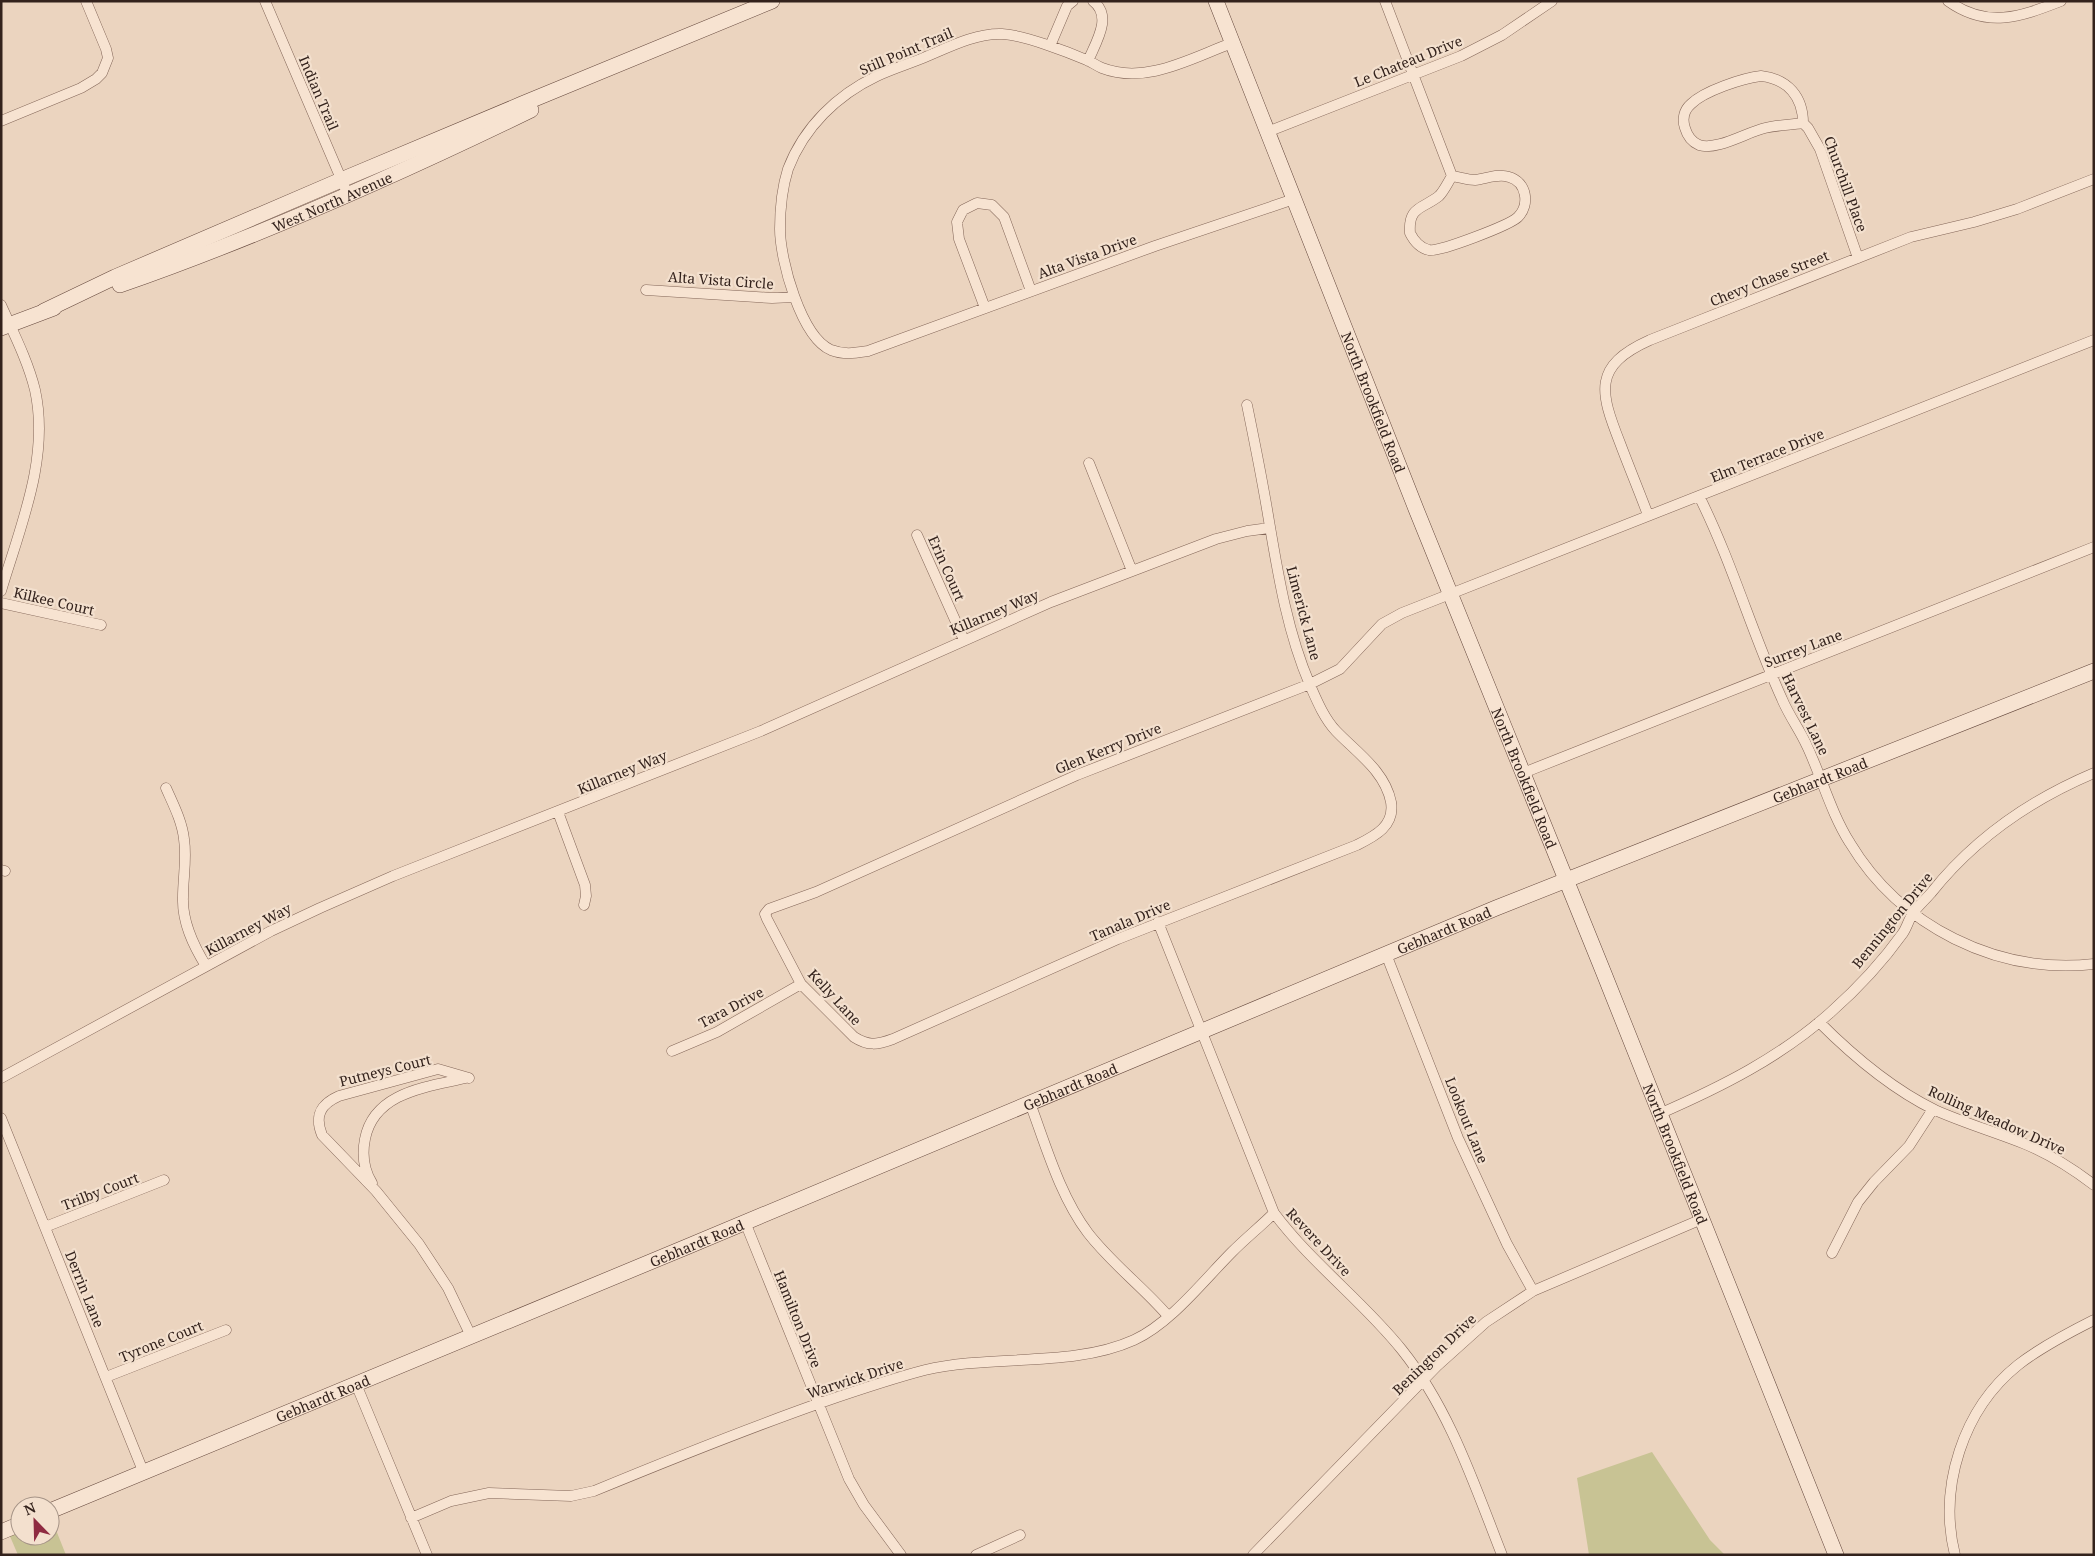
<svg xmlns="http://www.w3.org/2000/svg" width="2095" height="1556" viewBox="0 0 2095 1556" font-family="'Noto Serif',serif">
<rect width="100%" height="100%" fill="#ebd4bf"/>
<path fill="#c8c394" d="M1652,1452L1710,1540L1725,1555H1589L1577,1478Z
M50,1515L66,1555H18L9,1534L20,1529V1536H50Z"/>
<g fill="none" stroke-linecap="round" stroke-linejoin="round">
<defs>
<path id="street" d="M265,1L348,195
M1385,1L1452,176
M1948,1C1987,29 2020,17 2061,1
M1232,43C1191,58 1146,85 1102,68C1097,66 1093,63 1089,61C1068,52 1024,35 1002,34C975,33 947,48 923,58C908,64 892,69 877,76C837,95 804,127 788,169C782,188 780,210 780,229C780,260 801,337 831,350C844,355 855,353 868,351L1155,246L1294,199
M1050,46L1067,6L1073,1
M1088,61C1096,42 1113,16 1093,1
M1761,76C1788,79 1803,97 1803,123C1790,125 1778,125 1765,128C1747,132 1717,151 1699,145C1692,142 1687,135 1685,128C1682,119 1684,110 1691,104C1704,91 1743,78 1761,76Z
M1,121L81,88L96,79L102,73L108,58L106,49L86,1
M1803,123L1808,128L1820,149L1858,258
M1267,132L1461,56L1502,35L1552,1
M1452,176C1460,177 1467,180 1475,180C1486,179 1498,173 1509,177C1527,182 1530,205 1518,217C1510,225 1440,252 1429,250C1420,248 1414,241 1410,233C1408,206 1423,209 1439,196C1444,191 1448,182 1452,176Z
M646,290L772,298L794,297
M1,305C13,332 28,361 35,390C50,458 20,527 1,591
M985,308L959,239L957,222L963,210L977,203L992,205L1004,217L1031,291
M1247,405C1254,439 1261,474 1267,509C1277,568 1286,629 1310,685C1317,701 1324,718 1336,731C1356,752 1385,771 1391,802C1395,826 1375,836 1357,845L1118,939L893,1039C877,1045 868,1046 854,1037L801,984L767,919L765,914L769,909L816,892L1077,775L1310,684L1340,669L1382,624L1402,613L2094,340
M1089,463L1132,571
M1699,496C1732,562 1752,633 1782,699C1789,716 1800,730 1807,746C1822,778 1831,813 1850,843C1900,926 1997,975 2094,964
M1648,515C1639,491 1629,467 1620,443C1600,392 1592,366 1650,340L1911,237L1974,222L2017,209L2094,179
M917,535L964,640
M1,603L101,625
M1523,773L2094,547
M166,788C173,804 182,821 184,839C187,859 183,877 183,897C182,922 193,945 206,966
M558,812L585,885L586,896L584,905
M1,870L5,871
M1158,922L1274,1213C1312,1264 1363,1301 1402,1350C1450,1410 1474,1484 1502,1555
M1386,954L1458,1138L1507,1244L1533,1291
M1819,1022C1851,1054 1894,1090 1935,1110C1964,1123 1995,1132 2025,1144C2049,1154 2073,1169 2094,1185
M672,1051L717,1032L801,984
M1,1078L271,931L320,908L393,876L761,731L1051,602L1216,539L1247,531L1269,528
M469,1078L438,1069L339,1096C321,1104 314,1115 322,1135L376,1191L419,1244L448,1288L471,1336
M1030,1103C1046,1146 1060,1196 1088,1233C1112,1264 1143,1287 1168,1316
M1659,1114C1721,1087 1781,1057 1831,1012C1857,989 1883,961 1903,933C1907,927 1909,919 1913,913C1918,906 1925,900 1931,893C1974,839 2030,800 2094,773
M1,1118L143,1471
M372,1183C364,1170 362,1154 365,1139C374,1092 427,1087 466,1078
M745,1222L849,1479L864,1505L901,1555
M45,1227L164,1180
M1832,1253L1858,1202L1874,1182L1909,1146L1933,1109
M106,1377L226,1330
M356,1384L427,1555
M411,1518L451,1501L489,1493L571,1496L594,1491C669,1460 744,1430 820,1403C855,1391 890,1379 925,1370C992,1354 1072,1368 1134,1340C1171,1323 1204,1280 1232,1252C1246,1238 1261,1226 1274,1213
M976,1555L1020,1535
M1253,1555L1437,1366L1486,1322L1533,1291L1702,1219
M1955,1555C1938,1487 1963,1409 2018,1365C2041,1347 2068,1333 2094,1320"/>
<g id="secondary">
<path id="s1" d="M1216,1L1416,509L1603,971L1836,1555"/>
<path id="s2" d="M120,285C261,236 397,175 531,110"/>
<path d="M44,311L115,277L341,180L522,104L772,1"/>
<path d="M1,328L54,308"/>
<path id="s3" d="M50,1511L684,1248L1496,908L2094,671"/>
<path d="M1,1532L20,1524"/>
</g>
</defs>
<use href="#street" stroke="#836658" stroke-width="11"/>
<use href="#secondary" stroke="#64473c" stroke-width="16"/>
<use href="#street" stroke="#f7e3d1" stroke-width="10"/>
<use href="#secondary" stroke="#f7e3d1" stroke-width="15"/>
</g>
<g text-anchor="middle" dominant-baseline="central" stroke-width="4.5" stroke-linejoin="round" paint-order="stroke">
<g font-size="14" fill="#33221c" stroke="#f3e0ce">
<text transform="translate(906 51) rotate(-23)">Still Point Trail</text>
<text transform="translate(1408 61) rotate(-22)">Le Chateau Drive</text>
<text transform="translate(319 93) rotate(67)">Indian Trail</text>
<text transform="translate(1846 184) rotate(70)">Churchill Place</text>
<text stroke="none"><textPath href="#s2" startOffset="228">West North Avenue</textPath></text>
<text transform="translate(1087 256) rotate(-20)">Alta Vista Drive</text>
<text transform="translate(1769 278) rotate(-22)">Chevy Chase Street</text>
<text transform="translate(721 280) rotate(4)">Alta Vista Circle</text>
<text stroke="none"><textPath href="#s1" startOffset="431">North Brookfield Road</textPath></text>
<text transform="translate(1767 455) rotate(-22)">Elm Terrace Drive</text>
<text transform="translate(947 568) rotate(66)">Erin Court</text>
<text transform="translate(54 601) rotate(13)">Kilkee Court</text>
<text transform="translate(994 612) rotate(-23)">Killarney Way</text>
<text transform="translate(1304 613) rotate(75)">Limerick Lane</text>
<text transform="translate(1803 648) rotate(-21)">Surrey Lane</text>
<text transform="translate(1806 714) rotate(64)">Harvest Lane</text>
<text transform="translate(1108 748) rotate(-22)">Glen Kerry Drive</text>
<text transform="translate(622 772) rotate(-22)">Killarney Way</text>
<text stroke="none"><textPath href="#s1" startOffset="836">North Brookfield Road</textPath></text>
<text stroke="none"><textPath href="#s3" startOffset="1915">Gebhardt Road</textPath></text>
<text transform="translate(1130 920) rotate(-23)">Tanala Drive</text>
<text transform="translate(1892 920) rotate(-51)">Bennington Drive</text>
<text transform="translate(248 929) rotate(-28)">Killarney Way</text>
<text stroke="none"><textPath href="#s3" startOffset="1510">Gebhardt Road</textPath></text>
<text transform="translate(835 997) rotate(47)">Kelly Lane</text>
<text transform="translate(731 1007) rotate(-28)">Tara Drive</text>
<text transform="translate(385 1070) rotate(-14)">Putneys Court</text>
<text stroke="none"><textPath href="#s3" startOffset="1105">Gebhardt Road</textPath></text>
<text transform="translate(1467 1120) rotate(68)">Lookout Lane</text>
<text transform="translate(1997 1120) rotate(24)">Rolling Meadow Drive</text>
<text stroke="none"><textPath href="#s1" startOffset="1241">North Brookfield Road</textPath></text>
<text transform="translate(100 1191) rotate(-21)">Trilby Court</text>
<text transform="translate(1319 1242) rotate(47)">Revere Drive</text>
<text stroke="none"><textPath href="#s3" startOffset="700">Gebhardt Road</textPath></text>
<text transform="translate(85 1289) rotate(68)">Derrin Lane</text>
<text transform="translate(798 1319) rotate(68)">Hamilton Drive</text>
<text transform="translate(161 1341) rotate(-22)">Tyrone Court</text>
<text transform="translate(1434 1354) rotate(-44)">Benington Drive</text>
<text transform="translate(855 1378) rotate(-18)">Warwick Drive</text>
<text stroke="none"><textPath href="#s3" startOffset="295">Gebhardt Road</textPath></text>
</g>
</g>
<rect width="2095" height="1556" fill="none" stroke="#33221c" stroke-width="5"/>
<g transform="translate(35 1521) rotate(337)"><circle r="24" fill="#f3e0ce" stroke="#a69487"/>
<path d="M0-4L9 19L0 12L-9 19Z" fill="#8f2b41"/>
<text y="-8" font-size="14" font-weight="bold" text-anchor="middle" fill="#33221c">N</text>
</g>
</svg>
